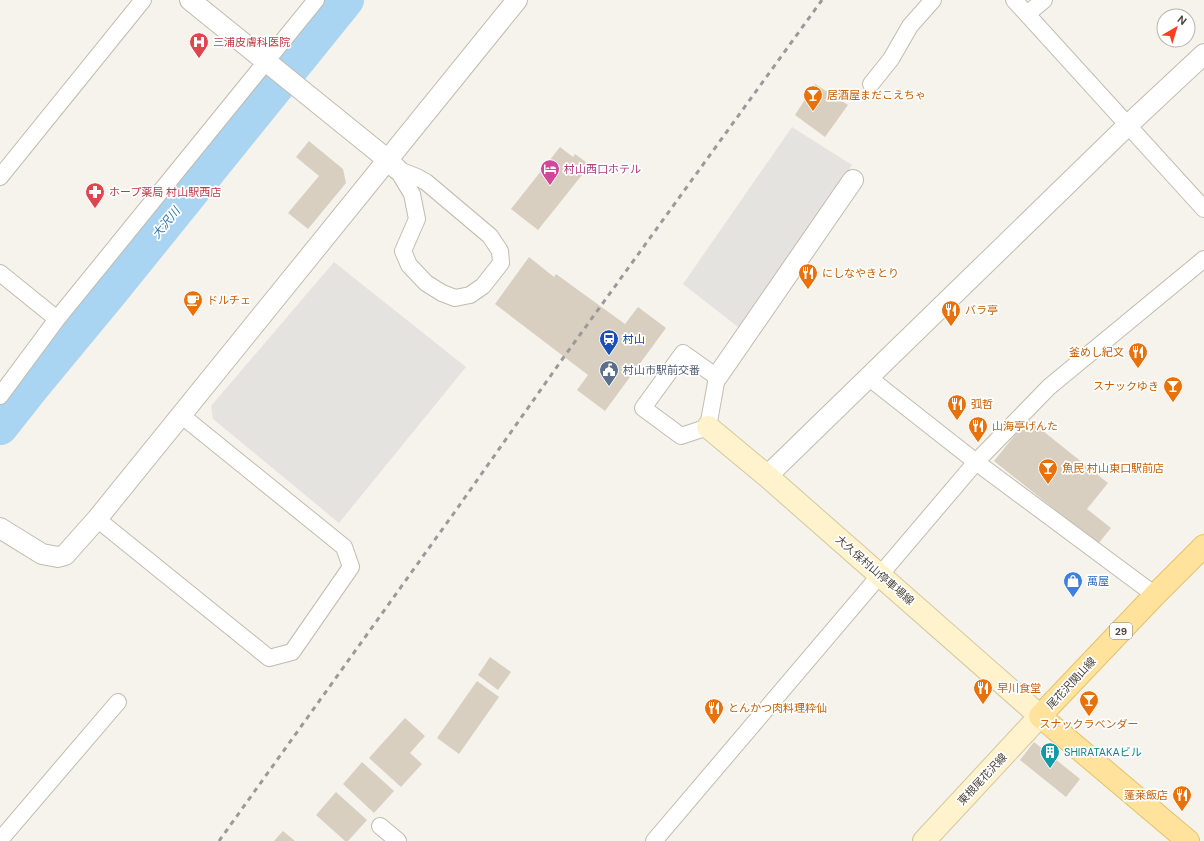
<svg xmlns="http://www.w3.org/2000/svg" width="1204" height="841" viewBox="0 0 1204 841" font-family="'DM Sans','Noto Sans JP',sans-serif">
<rect width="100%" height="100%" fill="#f6f3ec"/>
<path fill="#e5e3e0" d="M792,127L852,165L738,327L683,284Z
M334,262L466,367L339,523L213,419L211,406Z"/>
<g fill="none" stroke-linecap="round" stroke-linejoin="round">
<path stroke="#a9d4f2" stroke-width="36" d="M0,427L30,389L111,291L346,0"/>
</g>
<path fill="#d8cfc1" d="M815,84L848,105L825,137L795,115Z
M309,141L343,169L346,183L308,229L288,213L319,176L296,157Z
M560,147L573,157L575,154L590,165L538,230L511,209Z
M529,257L554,277L556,274L625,324L638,307L666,328L605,411L577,390L588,375L495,304Z
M1028,419L1108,483L1087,509L1111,528L1098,544L994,461Z
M490,657L511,672L498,690L478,675Z
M477,681L499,697L459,754L437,738Z
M405,718L425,736L410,753L422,764L401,787L369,758Z
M1034,742L1080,779L1066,797L1020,760Z
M362,762L394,791L374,813L343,784Z
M336,792L367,820L348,841H345L316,815Z
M283,831L295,841H274Z"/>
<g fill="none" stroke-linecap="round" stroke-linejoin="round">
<defs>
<path id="minor" d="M1014,0L1204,209
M1027,14L1044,0
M871,84L891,59L910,26L933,0
M397,169L417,177L426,182L490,236L500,251L501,263L483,286L470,295L455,298L442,293L426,283L409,265L403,251L417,219L412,194Z
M0,177L143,0
M0,273L57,319
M683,353L717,377L708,427L681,436L643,408Z
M868,377L976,462L1155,595
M0,396L57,319L316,0
M97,519L269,658L292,652L351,567L344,547L181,415
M380,826L398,841
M0,840L118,702
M654,841L976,462L1049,387L1204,259"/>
<path id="tertiary" d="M190,0L388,160L397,169
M717,377L853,180
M767,476L1127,126L1204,54
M0,528L42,554L58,557L65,555L97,519L517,0"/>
<path id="secondary" d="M708,427L767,476L1040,716L924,841"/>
<path id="primary" d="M1188,841L1040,716L1155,595L1204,546"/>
</defs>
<use href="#minor" stroke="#c2bbae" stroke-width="18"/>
<use href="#tertiary" stroke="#c2bbae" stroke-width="22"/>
<use href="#secondary" stroke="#d6c79b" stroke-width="24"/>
<use href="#primary" stroke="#e6c16a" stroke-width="24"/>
<use href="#minor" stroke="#fff" stroke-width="16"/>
<use href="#tertiary" stroke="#fff" stroke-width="20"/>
<use href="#secondary" stroke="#fff3cd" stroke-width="22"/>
<use href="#primary" stroke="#ffe39c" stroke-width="22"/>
<path stroke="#9a9a9a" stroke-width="3" stroke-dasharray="5 5" stroke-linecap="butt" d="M219,841L454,513L561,361L822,0"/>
</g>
<defs>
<symbol id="hospital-pin" viewBox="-11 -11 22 30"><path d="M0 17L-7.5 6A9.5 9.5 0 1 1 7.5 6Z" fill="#e0444e" stroke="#fff"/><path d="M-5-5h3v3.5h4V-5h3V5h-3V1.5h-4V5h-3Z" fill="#fff"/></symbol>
<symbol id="bar-pin" viewBox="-11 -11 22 30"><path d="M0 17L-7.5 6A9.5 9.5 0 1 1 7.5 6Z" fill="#e8710a" stroke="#fff"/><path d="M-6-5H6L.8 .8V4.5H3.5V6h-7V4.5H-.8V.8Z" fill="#fff"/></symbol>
<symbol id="hotel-pin" viewBox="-11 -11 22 30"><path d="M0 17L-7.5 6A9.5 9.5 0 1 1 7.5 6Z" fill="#d1479c" stroke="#fff"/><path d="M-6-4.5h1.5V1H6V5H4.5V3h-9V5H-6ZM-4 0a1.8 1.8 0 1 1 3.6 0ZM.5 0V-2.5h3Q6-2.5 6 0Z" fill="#fff"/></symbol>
<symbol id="pharmacy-pin" viewBox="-11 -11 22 30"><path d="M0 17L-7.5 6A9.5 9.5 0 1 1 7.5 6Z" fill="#e0444e" stroke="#fff"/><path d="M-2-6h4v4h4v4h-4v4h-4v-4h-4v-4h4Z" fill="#fff"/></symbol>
<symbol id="restaurant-pin" viewBox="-11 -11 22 30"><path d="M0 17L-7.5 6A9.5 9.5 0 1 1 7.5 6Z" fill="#e8710a" stroke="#fff"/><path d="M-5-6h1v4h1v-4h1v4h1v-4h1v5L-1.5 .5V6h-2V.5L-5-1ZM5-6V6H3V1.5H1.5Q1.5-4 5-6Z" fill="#fff"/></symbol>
<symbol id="cafe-pin" viewBox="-11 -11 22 30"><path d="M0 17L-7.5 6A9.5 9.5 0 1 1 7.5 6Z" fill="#e8710a" stroke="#fff"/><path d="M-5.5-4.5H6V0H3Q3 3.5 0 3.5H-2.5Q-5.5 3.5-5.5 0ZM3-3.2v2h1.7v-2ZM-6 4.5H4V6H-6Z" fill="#fff"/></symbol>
<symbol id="station-pin" viewBox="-11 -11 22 30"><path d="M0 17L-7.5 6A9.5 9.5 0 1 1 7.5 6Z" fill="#1a4fb4" stroke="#fff"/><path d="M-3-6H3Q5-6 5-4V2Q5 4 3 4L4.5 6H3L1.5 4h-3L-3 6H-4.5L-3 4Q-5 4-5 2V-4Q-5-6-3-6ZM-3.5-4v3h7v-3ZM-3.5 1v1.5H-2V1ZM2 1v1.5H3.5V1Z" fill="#fff"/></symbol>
<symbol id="civic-pin" viewBox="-11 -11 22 30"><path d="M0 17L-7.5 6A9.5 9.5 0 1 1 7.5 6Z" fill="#5c6f8a" stroke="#fff"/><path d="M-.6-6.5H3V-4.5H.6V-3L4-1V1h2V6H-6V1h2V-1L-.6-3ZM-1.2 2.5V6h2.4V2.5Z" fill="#fff"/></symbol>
<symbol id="shop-pin" viewBox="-11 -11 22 30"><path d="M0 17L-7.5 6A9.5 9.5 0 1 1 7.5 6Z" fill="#3f7fe0" stroke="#fff"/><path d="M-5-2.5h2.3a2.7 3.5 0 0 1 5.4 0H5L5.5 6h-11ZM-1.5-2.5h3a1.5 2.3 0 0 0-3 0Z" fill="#fff"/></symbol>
<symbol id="building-pin" viewBox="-11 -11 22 30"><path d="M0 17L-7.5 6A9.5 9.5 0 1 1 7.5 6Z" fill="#0f9aa8" stroke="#fff"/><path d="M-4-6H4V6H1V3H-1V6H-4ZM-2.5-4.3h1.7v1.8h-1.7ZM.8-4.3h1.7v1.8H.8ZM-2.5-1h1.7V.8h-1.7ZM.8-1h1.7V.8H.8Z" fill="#fff"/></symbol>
</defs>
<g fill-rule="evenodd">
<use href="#hospital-pin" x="188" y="31" width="22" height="30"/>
<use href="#bar-pin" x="802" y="84" width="22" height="30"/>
<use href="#hotel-pin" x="539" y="158" width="22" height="30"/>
<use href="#pharmacy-pin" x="84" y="181" width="22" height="30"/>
<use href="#restaurant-pin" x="797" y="262" width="22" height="30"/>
<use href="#cafe-pin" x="182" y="289" width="22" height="30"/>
<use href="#restaurant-pin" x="940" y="299" width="22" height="30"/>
<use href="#station-pin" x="598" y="328" width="22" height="30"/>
<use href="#restaurant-pin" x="1127" y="341" width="22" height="30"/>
<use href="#civic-pin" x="598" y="359" width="22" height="30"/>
<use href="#bar-pin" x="1162" y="375" width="22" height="30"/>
<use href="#restaurant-pin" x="946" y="393" width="22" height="30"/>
<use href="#restaurant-pin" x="967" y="415" width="22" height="30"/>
<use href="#bar-pin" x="1037" y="457" width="22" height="30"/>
<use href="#shop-pin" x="1062" y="570" width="22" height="30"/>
<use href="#restaurant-pin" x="972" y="677" width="22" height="30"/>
<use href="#bar-pin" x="1078" y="689" width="22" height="30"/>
<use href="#restaurant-pin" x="703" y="697" width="22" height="30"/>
<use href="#building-pin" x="1039" y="741" width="22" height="30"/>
<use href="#restaurant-pin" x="1171" y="784" width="22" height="30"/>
</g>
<g text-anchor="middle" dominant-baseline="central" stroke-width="3.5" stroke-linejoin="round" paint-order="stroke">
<rect fill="#fff" stroke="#817c74" stroke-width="1" x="1110" y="623" width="22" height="16" rx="3"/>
<g font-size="10" font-weight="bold" fill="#4b4439">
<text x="1121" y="631">29</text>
</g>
<g font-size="11" fill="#be3a42" stroke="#fff" text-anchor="start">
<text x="213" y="42">三浦皮膚科医院</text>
<text x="109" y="192">ホープ薬局 村山駅西店</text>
</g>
<g font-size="11" fill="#c56008" stroke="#fff" text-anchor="start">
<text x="827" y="95">居酒屋まだこえちゃ</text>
<text x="822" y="273">にしなやきとり</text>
<text x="207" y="300">ドルチェ</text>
<text x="965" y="310">バラ亭</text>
<text x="1124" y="352" text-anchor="end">釜めし紀文</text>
<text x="1159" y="386" text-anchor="end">スナックゆき</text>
<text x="971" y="404">弧哲</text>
<text x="992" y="426">山海亭げんた</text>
<text x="1062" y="468">魚民 村山東口駅前店</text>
<text x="997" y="688">早川食堂</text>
<text x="728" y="708">とんかつ肉料理粋仙</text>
<text x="1089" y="724" text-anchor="middle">スナックラベンダー</text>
<text x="1168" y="795" text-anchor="end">蓬莱飯店</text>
</g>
<g font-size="11" fill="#b23c85" stroke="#fff" text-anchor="start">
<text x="564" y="169">村山西口ホテル</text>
</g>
<g font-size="11" fill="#164399" stroke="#fff" text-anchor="start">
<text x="623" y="339">村山</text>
</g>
<g font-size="11" fill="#4e5e75" stroke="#fff" text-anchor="start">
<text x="623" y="370">村山市駅前交番</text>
</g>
<g font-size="11" fill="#4b4439" stroke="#fff">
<text transform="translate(875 570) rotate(41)">大久保村山停車場線</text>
<text transform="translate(1071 683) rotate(-47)">尾花沢関山線</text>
<text transform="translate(982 779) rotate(-47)">東根尾花沢線</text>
</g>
<g font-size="11" fill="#366cbe" stroke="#fff" text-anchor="start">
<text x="1087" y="581">萬屋</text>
</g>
<g font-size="11" fill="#0d838f" stroke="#fff" text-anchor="start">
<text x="1064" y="752">SHIRATAKAビル</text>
</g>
<g font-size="12" font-style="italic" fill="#2e7ab2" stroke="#fff">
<text transform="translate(166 223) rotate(-51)">大沢川</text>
</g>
</g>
<g transform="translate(1176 28) rotate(38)"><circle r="19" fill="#ffffff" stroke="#b7b4b0"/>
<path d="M0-3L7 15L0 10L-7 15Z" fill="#fc3f1d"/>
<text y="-6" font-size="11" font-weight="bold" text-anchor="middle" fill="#4b4439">N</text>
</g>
</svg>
